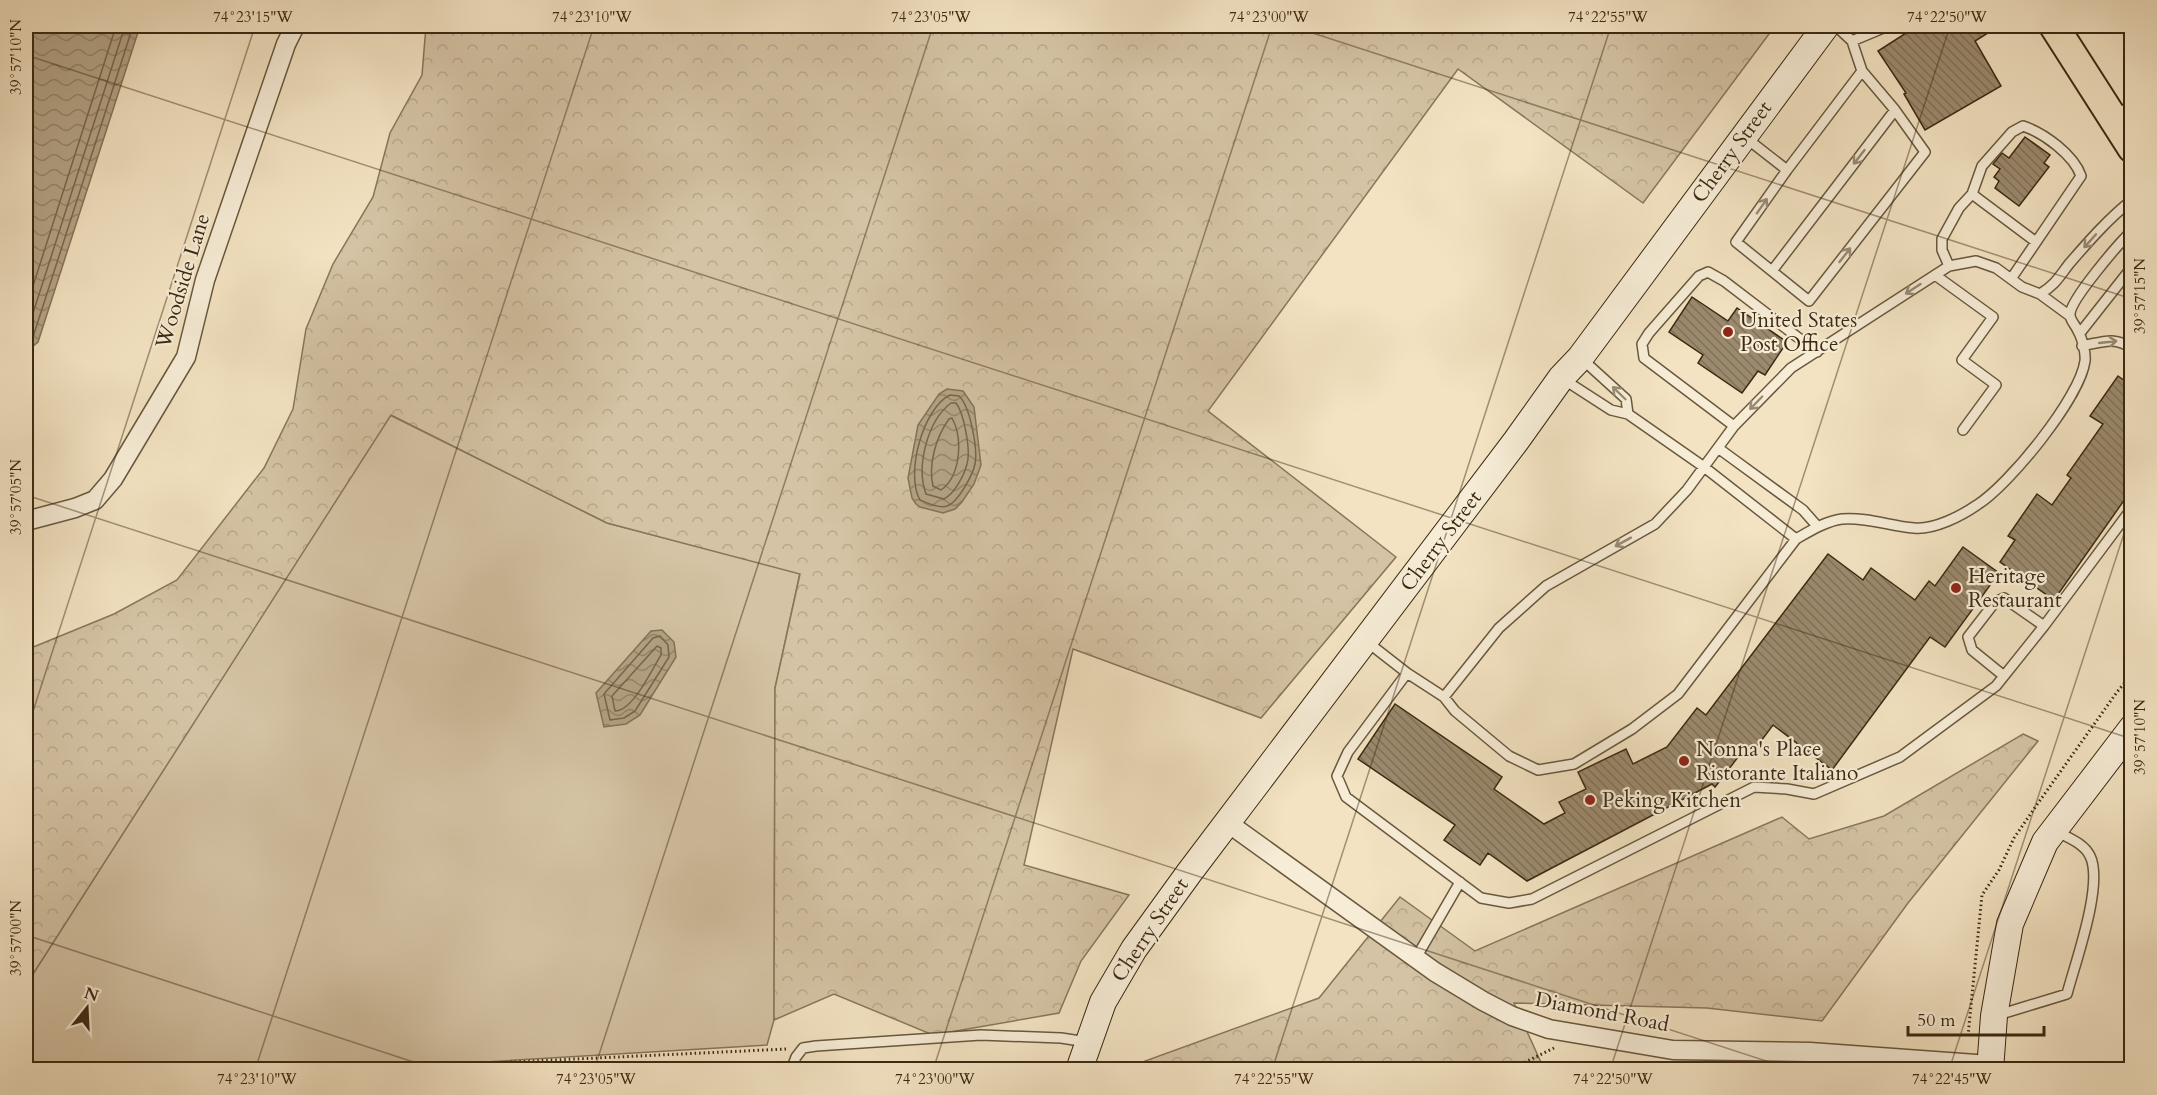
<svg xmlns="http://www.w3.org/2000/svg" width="2157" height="1095" viewBox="0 0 2157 1095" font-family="Cardo,serif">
<defs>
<pattern id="forest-crowns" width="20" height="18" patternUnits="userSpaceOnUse" patternTransform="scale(1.5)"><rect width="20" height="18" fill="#d4c3a4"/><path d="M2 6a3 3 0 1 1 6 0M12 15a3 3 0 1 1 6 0" fill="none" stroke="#b7a88c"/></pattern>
<pattern id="water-waves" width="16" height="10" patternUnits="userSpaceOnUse" patternTransform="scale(1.5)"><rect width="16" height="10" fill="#b4a486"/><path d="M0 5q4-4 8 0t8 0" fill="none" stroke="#94866c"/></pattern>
<pattern id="building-back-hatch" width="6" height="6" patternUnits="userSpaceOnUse" patternTransform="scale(1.5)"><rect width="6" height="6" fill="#9b8a6e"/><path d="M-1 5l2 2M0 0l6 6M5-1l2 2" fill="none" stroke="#807159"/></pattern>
</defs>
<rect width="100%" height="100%" fill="#f3e3c2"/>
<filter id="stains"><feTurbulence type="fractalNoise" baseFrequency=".00333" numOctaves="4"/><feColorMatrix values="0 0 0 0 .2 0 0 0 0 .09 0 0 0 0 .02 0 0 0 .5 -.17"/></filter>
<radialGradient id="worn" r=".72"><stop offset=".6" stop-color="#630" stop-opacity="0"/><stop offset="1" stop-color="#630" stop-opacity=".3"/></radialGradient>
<path fill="#d4c3a4" stroke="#88765b" stroke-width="1.5" d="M390,415L607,523L800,573L775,688L774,1020L767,1045L369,1069H26V985Z"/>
<path fill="url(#forest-crowns)" stroke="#88765b" stroke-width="1.5" d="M426,26H1775L1643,203L1458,69L1208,411L1396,557L1261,718L1073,649L1024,865L1129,895L1081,961L1059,1013L933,1035L834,994L774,1020L775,688L800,574L607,523L391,415L26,985V650L114,614L177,580L264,468L293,409L306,329L333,264L373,197L390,133L422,75Z
M2023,734L2038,741L1908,903L1822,1021L1707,1008L1514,1003L1544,1069L1132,1070L1134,1065L1319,998L1400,897L1475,951L1782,817L1809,839L1884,816Z"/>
<path fill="url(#water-waves)" stroke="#847358" stroke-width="1.5" d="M26,26H140L38,342L26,352Z
M947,389L963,391L974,407L981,465L974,484L962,502L955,509L943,513L920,507L916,504L912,498L908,478L918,425L939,394Z
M662,630L674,642L676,657L640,715L626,724L604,727L596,693L651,631Z"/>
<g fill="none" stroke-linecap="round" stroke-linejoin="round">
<path stroke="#78664c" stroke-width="1.5" d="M26,308L116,26
M26,335L125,26
M26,344L33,337L133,26
M950,395L959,396C970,406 978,449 975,464C973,474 958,503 947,506C940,509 927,503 920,500C905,474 923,408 950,395Z
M951,403H956C964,413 971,451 967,464C964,476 954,494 944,499L926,494C916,467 927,421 951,403Z
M952,418C963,438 961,476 941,490L933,486C928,464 936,437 949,419Z
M660,636L668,645L669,657L635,711L624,718L610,720L604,694L653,638Z
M657,646L661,648V655C652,669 633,711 615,711L612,696Z"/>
</g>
<path fill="url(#building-back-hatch)" stroke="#3b2912" stroke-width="1.5" d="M1917,26H1999L1975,41L2001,86L1925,130L1904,94L1906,93L1878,51Z
M2025,137L2050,155L2044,163L2049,167L2019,206L1995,188L1999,181L1994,177L2000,169L1993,164L2002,153L2009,158Z
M1692,297L1728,321L1737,308L1787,342L1765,375L1758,371L1742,393L1698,363L1703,355L1669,332Z
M2118,376L2132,386V489L2054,600L2000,562L2015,540L2008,536L2037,494L2052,505L2071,478L2067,475L2103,424L2090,416Z
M1963,547L1999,573L1945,647L1930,637L1832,770L1773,725L1752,753L1745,748L1715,787L1712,784L1527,881L1488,853L1480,865L1444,840L1455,825L1358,759L1395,704L1502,777L1494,789L1544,824L1565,813L1559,802L1586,789L1578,772L1626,749L1633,764L1667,747L1697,708L1706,715L1828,554L1863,580L1871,568L1915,600L1929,581L1935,586Z"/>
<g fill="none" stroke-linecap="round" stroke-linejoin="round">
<defs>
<path id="lane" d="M1836,26L1852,41L1862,71L1895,110L1925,152L1809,301L1736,242L1787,170L1862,71
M1852,41L1888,26
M2116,115L2132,105
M1746,138L1787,170
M1972,194L2036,242
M2132,200C2109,218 2088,242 2069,264C2059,277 2055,285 2040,294L2022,287L1996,268L1976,261L1949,266L1791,368L1734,426L1687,490L1655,524L1546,586L1499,628L1444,697L1455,711L1509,756L1538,770L1574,764L1632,729L1678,694L1796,539C1810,531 1826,521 1842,519C1867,517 1890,526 1914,528C1934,530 1961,516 1977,505C2009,485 2080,398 2085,361C2086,353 2082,338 2078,331C2076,326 2070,320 2070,315C2069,301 2120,242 2132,231
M1949,266L1942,250V239L1959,208L1972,194L1982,166L2012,132L2023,126C2044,133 2074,155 2081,176L2011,279
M1772,271L1895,110
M1935,275L1993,317L1962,360L1996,385L1963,430
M2040,294L2070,316
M2080,333L2132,267
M2082,346C2103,342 2113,336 2132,348
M1563,379L1611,410L1628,414L1626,399L1582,359
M1628,414L1704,467L1796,539
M1734,426L1644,358L1642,344L1649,333L1699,276L1708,272L1724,281L1817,352
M1718,448L1803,510L1818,527
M1366,641L1407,673L1348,752L1337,776L1346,797L1481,898L1509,903L1532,899L1754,787L1787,789L1814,794L1900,757L1996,686L2044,626L2132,508
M1407,673L1444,697
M2004,676L1972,650L1968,637L1995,602L2004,598L2044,626
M1416,958L1460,882
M1998,1015L2067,994C2075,963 2104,884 2090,856C2084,843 2068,838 2056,831
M791,1070L796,1057L803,1048L816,1046L981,1035L1061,1038L1087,1042"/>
<path id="street" d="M26,521L75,508L95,500L113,479L186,357L205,280L286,44L295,26
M1228,823L1435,972L1483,1001L1512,1016L1549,1029L1673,1050L1810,1052L1990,1065"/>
<path id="secondary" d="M1079,1070L1103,1002L1134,949L1189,873L1516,441L1561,378L1580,358L1826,26
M1990,1070L1994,1016L2010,924L2045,842L2132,728"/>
<path id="primary" d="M2054,26L2132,148"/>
</defs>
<use href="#lane" stroke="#69583e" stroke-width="12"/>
<use href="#street" stroke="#69583e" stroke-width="21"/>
<use href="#secondary" stroke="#3b2912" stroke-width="28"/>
<use href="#primary" stroke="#3b2912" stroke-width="32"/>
<path stroke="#3b2912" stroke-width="3" stroke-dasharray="1.5 3" stroke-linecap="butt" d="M1968,1036L1982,895L1999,870L2014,838L2036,806L2117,692L2132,674
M344,1070L786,1049
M1494,1070L1517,1066L1554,1048"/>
<use href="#lane" stroke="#f7edd7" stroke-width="9"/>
<use href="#street" stroke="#f7edd7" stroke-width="18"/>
<use href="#secondary" stroke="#f7edd7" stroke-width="26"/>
<use href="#primary" stroke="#f3e3c2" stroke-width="28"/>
</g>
<defs><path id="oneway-shaft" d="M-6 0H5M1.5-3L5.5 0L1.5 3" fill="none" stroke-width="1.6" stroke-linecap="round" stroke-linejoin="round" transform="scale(1.5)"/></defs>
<g stroke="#998b74">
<use href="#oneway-shaft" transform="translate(1859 157) rotate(128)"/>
<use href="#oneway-shaft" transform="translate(1762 206) rotate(-55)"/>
<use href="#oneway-shaft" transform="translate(2090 241) rotate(132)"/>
<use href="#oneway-shaft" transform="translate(1845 255) rotate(-52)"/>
<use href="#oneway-shaft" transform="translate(1913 289) rotate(147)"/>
<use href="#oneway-shaft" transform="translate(2108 342) rotate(-6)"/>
<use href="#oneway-shaft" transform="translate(1619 393) rotate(-136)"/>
<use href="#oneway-shaft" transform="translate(1756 403) rotate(134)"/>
<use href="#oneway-shaft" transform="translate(1623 542) rotate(151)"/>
</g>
<path fill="none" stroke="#3b2912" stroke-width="1.5" stroke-opacity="0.45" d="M1291,26L2132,299M26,55L2132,739M26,495L1794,1070M26,733L255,26M26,935L438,1070M255,1070L594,26M594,1070L933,26M933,1070L1272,26M1272,1070L1611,26M1610,1070L1950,26M1949,1070L2132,509"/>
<g fill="#8f2418" stroke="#f7edd7" stroke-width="2">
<circle cx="1728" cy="332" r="6"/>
<circle cx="1956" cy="588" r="6"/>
<circle cx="1684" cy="761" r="6"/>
<circle cx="1590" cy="800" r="6"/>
</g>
<g text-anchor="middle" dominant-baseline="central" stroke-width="4.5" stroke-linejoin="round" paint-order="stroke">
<g font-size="21" fill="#3b2912" stroke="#f7edd7">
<text transform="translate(1732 152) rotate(-54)">Cherry Street</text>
<text transform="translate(183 281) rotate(-73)">Woodside Lane</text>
<text transform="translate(1441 541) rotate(-53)">Cherry Street</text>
<text transform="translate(1150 930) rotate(-56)">Cherry Street</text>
<text transform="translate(1602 1012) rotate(11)">Diamond Road</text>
</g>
<g font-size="21" fill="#3b2912" stroke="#f7edd7" text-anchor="start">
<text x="1740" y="320">United States<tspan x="1740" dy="24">Post Office</tspan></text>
<text x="1968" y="576">Heritage<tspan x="1968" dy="24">Restaurant</tspan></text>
<text x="1696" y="749">Nonna's Place<tspan x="1696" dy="24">Ristorante Italiano</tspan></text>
<text x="1602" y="800">Peking Kitchen</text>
</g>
</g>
<rect width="2157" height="1095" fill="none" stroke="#f3e3c2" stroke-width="66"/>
<g transform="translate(87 1008) rotate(18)" stroke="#f7edd7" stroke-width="4.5" paint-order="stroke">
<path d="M0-4.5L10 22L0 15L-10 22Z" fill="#3b2912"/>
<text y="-9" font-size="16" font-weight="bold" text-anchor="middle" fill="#3b2912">N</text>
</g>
<path d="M1908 1026v9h136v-9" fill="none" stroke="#3b2912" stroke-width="3"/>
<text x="1917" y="1026" font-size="18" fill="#3b2912" stroke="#f7edd7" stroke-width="4.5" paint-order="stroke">50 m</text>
<rect x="33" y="33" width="2091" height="1029" fill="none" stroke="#3b2912" stroke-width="2"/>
<g font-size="15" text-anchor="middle" fill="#3b2912">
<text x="253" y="22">74°23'15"W</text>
<text x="592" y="22">74°23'10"W</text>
<text x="931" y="22">74°23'05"W</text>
<text x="1269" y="22">74°23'00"W</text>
<text x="1608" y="22">74°22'55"W</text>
<text x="1947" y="22">74°22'50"W</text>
<text transform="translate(16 57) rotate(-90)" y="5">39°57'10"N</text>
<text transform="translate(2140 296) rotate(-90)" y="5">39°57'15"N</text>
<text transform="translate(16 497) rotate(-90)" y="5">39°57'05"N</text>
<text transform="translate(2140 737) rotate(-90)" y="5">39°57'10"N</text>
<text transform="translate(16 938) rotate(-90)" y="5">39°57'00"N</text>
<text x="257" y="1084">74°23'10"W</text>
<text x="596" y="1084">74°23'05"W</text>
<text x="935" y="1084">74°23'00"W</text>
<text x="1274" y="1084">74°22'55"W</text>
<text x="1613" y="1084">74°22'50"W</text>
<text x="1952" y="1084">74°22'45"W</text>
</g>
<rect width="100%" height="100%" filter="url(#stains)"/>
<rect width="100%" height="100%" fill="url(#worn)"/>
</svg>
